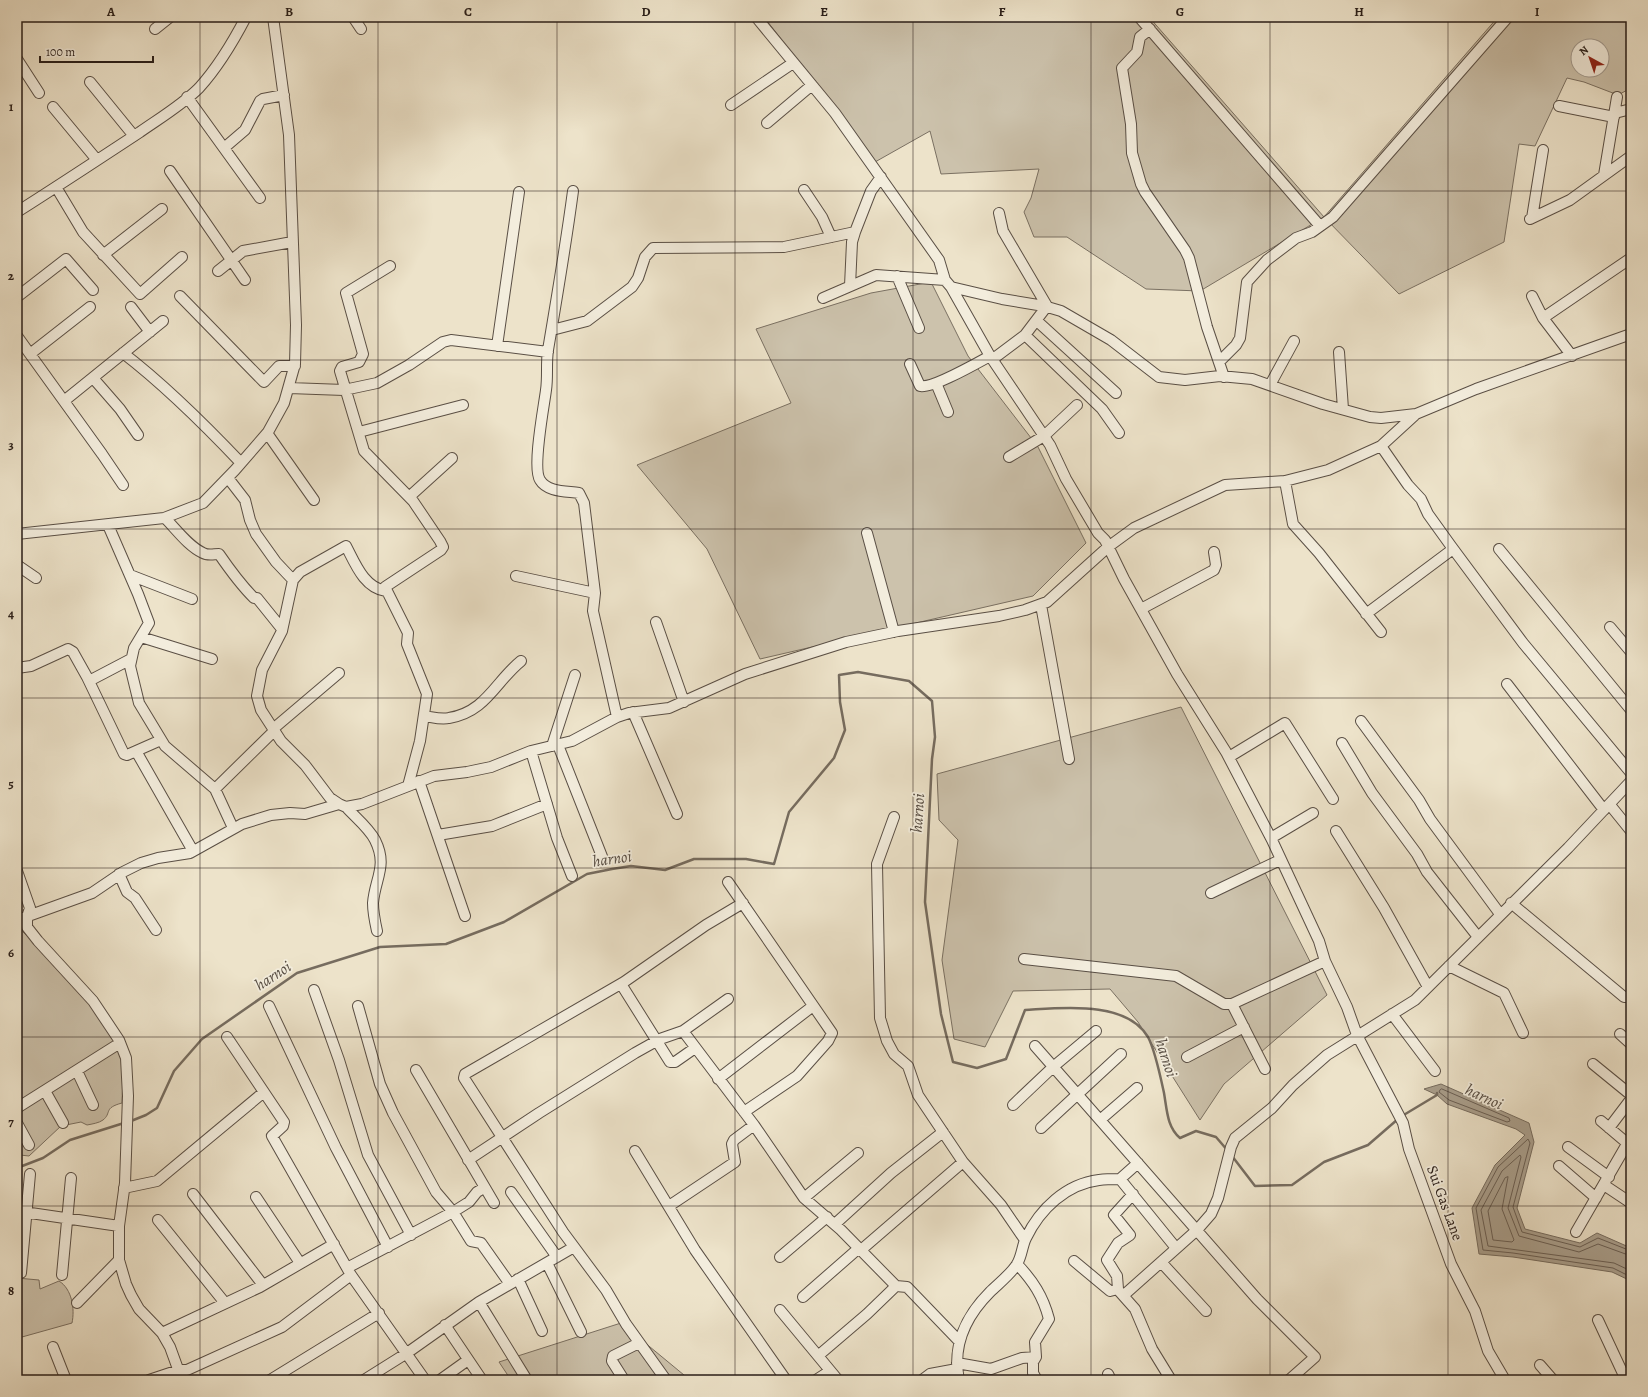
<svg xmlns="http://www.w3.org/2000/svg" width="1648" height="1397" viewBox="0 0 1648 1397" font-family="Alegreya,serif">
<rect width="100%" height="100%" fill="#ede3ca"/>
<filter id="stains"><feTurbulence type="fractalNoise" baseFrequency=".005" numOctaves="4"/><feColorMatrix values="0 0 0 0 .2 0 0 0 0 .09 0 0 0 0 .02 0 0 0 .5 -.17"/></filter>
<radialGradient id="worn" r=".72"><stop offset=".6" stop-color="#630" stop-opacity="0"/><stop offset="1" stop-color="#630" stop-opacity=".3"/></radialGradient>
<path fill="#ccc2ac" stroke="#7a7062" fill-rule="evenodd" d="M764,17H1149L1324,217L1498,17H1631V88L1618,95L1584,82L1567,78L1535,146L1519,144L1504,242L1399,294L1324,217L1200,291L1146,289L1067,237H1034L1024,212L1031,198L1039,169L941,174L930,131L875,162ZM1578,46H1602V70H1578Z
M931,282L968,356L1038,447L1086,543L1033,596L760,659L707,549L637,465L791,403L756,329L871,293Z
M1181,707L1327,995L1224,1084L1200,1120L1138,1022L1110,989L1013,991L985,1047L954,1039L942,960L958,840L939,820L937,774Z
M20,923L23,932C54,963 118,1021 123,1066C124,1078 122,1091 122,1103C103,1108 112,1113 103,1120C99,1123 92,1124 87,1125L81,1122L61,1126L29,1156L20,1155L17,1156V924Z
M17,1278L39,1280L40,1289L59,1281C72,1289 75,1309 72,1323L22,1337L17,1334Z
M621,1323L690,1380H511L499,1362Z"/>
<path fill="#aaa08e" stroke="#766c5f" d="M1441,1084L1529,1123L1534,1142L1517,1208L1525,1229L1580,1243L1597,1233L1631,1248V1281L1612,1272L1513,1257L1479,1254L1472,1208L1495,1165L1525,1135L1516,1129L1447,1104L1437,1095L1424,1089Z"/>
<g fill="none" stroke-linecap="round" stroke-linejoin="round">
<path stroke="#6a5f54" stroke-width="1" d="M1442,1089L1509,1118L1510,1121L1507,1122L1449,1100L1439,1092L1440,1090Z
M1508,1177L1502,1209L1514,1240L1512,1242L1493,1240L1488,1211L1505,1178Z
M1631,1251L1598,1238L1580,1247L1522,1232L1513,1207L1530,1143L1528,1139L1498,1167L1476,1208L1483,1250L1513,1253L1613,1268L1631,1277
M1631,1256L1598,1244L1579,1252L1519,1236L1508,1208L1521,1157L1520,1155L1502,1171L1481,1210L1488,1246L1614,1263L1631,1271"/>
<path stroke="#766c5f" stroke-width="2.5" d="M1402,1116L1437,1095V1093
M131,1121L146,1115L157,1108L174,1071L202,1039L297,973L380,947L446,944L504,922L587,874L612,869L631,866L665,870L694,859H746L774,864L789,812L834,758L845,730L840,702L839,675L858,672L909,681L932,701L935,737L932,759L925,902L941,1014L953,1062L977,1068L1006,1059L1025,1010C1062,1008 1126,1000 1148,1037C1155,1050 1161,1079 1164,1093C1167,1110 1167,1127 1180,1138L1196,1131L1216,1137L1228,1151
M1232,1156L1255,1186L1292,1185L1324,1162L1368,1145L1398,1119
M17,1168L43,1158L70,1140L124,1123"/>
<defs>
<path id="minor" d="M353,17L361,29
M756,17L835,113L939,260L945,280L951,287L1002,299L1044,306L1061,311L1111,340L1159,377L1185,380L1220,376L1252,379L1323,404L1370,417L1381,418L1416,414L1476,389L1631,334
M1139,17L1320,226
M155,29L170,17
M1150,29L1140,37L1137,52L1122,68L1131,124L1132,153L1141,184L1145,192L1185,250L1189,258L1207,327L1224,377
M17,59L39,93
M90,82L134,136
M187,97L260,198
M731,105L793,63
M1559,106L1614,117
M53,107L97,160
M1615,113L1631,109
M767,123L812,85
M224,148L245,130L260,101L263,99L284,95
M170,171L245,280
M1604,175L1617,97
M56,187L83,232L140,294L182,257
M804,190L822,217L831,237
M573,191C566,244 557,297 548,350C546,363 548,377 546,390C544,406 532,468 540,480C547,492 566,491 579,493L584,503L595,593L593,611L617,717
M17,212C58,186 99,159 140,132C160,118 182,105 199,88C218,67 233,42 246,17
M1532,218L1543,150
M1530,219L1570,200L1631,156
M103,255L162,209
M390,266L346,293L363,354L359,362L342,367L340,371L364,451L413,501L440,541L443,547L441,550L385,587L408,633L407,644L427,694L420,741L408,786
M218,271L243,251L292,242
M897,276L919,328
M850,286L852,242L855,232L871,191L881,177
M951,287L990,356L1050,445L1066,479L1098,533L1105,540L1124,579L1177,674L1226,752L1272,840L1319,941L1325,961L1347,1007L1357,1035L1403,1123L1409,1149L1451,1264L1475,1311L1488,1351L1505,1380
M180,296L264,382L279,366H295
M1532,296L1543,318L1572,356
M17,297L66,259L93,290
M823,298L876,275L945,280
M131,307L150,332
M1543,318L1631,258
M1037,321L1116,393
M552,330L587,321L632,287L638,278L645,257L653,248L784,247L855,232
M1025,335L1102,409L1119,433
M17,336L102,454L123,485
M497,346L519,192
M1339,352L1343,409
M123,353C166,386 204,424 241,463
M30,354L90,307
M993,359L1025,335L1047,306L1003,231L999,213
M1220,361L1236,345L1240,338L1247,282L1267,260L1296,238L1312,232L1333,217L1508,17
M910,364L920,386C932,389 977,363 990,356
M93,378L120,409L138,435
M936,383L948,412
M1270,385L1294,341
M289,388L344,390L377,383L409,365L443,342L451,340L548,352
M64,401L163,321
M359,432L463,405
M267,433L314,500
M1381,446L1408,485L1421,499L1428,514L1451,546L1523,643L1631,773
M1009,457L1044,436L1077,405
M228,478L245,500L250,520L256,534L276,562L293,580
M1285,481L1293,524L1319,553L1381,632
M409,497L452,458
M165,518C176,529 188,546 203,553C208,556 214,554 219,554C230,570 240,584 254,598H257L282,629
M108,525L138,594L149,623L134,648L130,666L139,703L165,746L215,789L233,828
M867,533L894,632
M17,534L164,518L203,503L235,470L268,432L284,403L295,364L296,325L289,135L273,17
M1499,549L1631,710
M17,565L36,578
M130,575L192,599
M516,576L595,593
M1041,605L1069,759
M1141,609L1214,570L1216,565L1214,552
M1366,614L1453,549
M656,622L684,702
M1610,627L1631,652
M141,637L212,659
M17,668L31,666L68,649L73,652L87,677L124,754L127,755L161,740
M89,681L131,659
M1507,684L1604,810
M633,712L677,814
M424,716C432,717 441,720 449,718C486,712 495,682 521,661
M1361,721L1419,800L1430,819L1500,914
M273,729L339,673
M1342,743L1372,793L1417,854L1427,872L1478,937
M558,745L603,859
M552,746L575,675
M136,751L193,851
M531,751L557,838L572,876
M1229,757L1285,723L1333,799
M419,781L465,916
M215,789L274,731
M339,804L330,798L305,765L281,741L261,710L257,696L262,670L282,631L293,580L300,572L346,546C355,563 364,588 386,591
M1610,805L1631,831
M346,807C355,817 369,828 375,840C388,866 375,878 373,903C373,912 375,922 377,931
M894,817L877,864L880,1018L887,1041L894,1054L908,1066L918,1095L963,1162L1001,1205L1025,1240
M1336,831L1384,908L1428,987
M438,835L492,826L547,804
M1271,838L1313,813
M17,871L30,908L27,917V927L38,941L93,1001L119,1040L126,1058L128,1096L125,1183L119,1226V1260L126,1284L131,1295L139,1309L162,1333L170,1347L182,1380
M119,874L127,892L135,898L156,930
M728,882L832,1033L828,1041L797,1076L744,1112
M1211,893L1280,860
M1511,903L1624,997H1631
M17,920L92,893L123,872L141,863L158,858L190,853L242,824L271,815L290,813L305,814L339,804L346,807L362,804L434,776L467,772L491,767L531,751L572,741L617,717L629,713L669,708L745,674L846,642L898,631L999,616L1025,610L1047,602L1108,547L1134,528L1225,485L1285,481L1328,470L1381,446L1416,414
M1024,959L1176,976L1224,1004H1232L1325,961
M1449,966L1504,993L1523,1033
M621,984L670,1062H675L695,1048
M314,990L339,1060L368,1155L411,1235
M1232,1004L1265,1069
M269,1006L336,1148L388,1247
M358,1006L380,1084L393,1113L436,1192L453,1212L471,1241L481,1243L510,1284
M1392,1014L1435,1071
M683,1031L754,1125L804,1198L841,1230L896,1286L907,1287L959,1341
M1620,1034L1631,1044
M227,1037L284,1122L283,1126L272,1136L351,1275L425,1380
M1035,1046L1257,1299L1315,1357L1289,1380
M1187,1057L1244,1027
M1593,1064L1631,1095
M416,1070L494,1203
M77,1071L93,1105
M718,1079L813,1006
M45,1091L63,1123
M1013,1105L1053,1067L1096,1031
M17,1108L120,1043
M1100,1120L1137,1088
M1601,1121L1627,1143
M17,1123L29,1145
M1041,1128L1121,1054
M1609,1128L1631,1099
M1568,1147L1609,1177
M635,1151L695,1250L786,1380
M468,1160L539,1113L635,1053L660,1039L683,1031L728,999
M1559,1166L1596,1198
M1120,1179L1176,1248
M1604,1185L1631,1203
M124,1188L157,1181L264,1092
M511,1192L557,1257
M193,1194L263,1285
M256,1197L300,1263
M804,1198L858,1153
M669,1206L735,1162L732,1144L734,1140L754,1125
M17,1211L119,1226
M158,1220L225,1303
M835,1224L891,1173L943,1132
M1576,1232L1631,1137
M861,1250L963,1162
M780,1257L827,1217
M1074,1261L1110,1291L1118,1289L1117,1276L1107,1260L1118,1243L1130,1235L1114,1215L1133,1194
M1161,1262L1206,1311
M547,1263L581,1332
M1017,1264C1033,1281 1043,1296 1049,1319L1035,1342L1036,1357L1033,1362V1373L1037,1380
M347,1268L453,1212L469,1202L477,1192L484,1188
M21,1273L30,1174
M62,1275L71,1178
M518,1279L542,1331
M1119,1291L1135,1309L1152,1349L1171,1380
M1124,1295L1197,1230L1211,1214L1218,1198L1231,1147L1235,1138L1272,1108L1293,1085L1327,1055L1415,1000L1568,848L1631,781
M803,1297L859,1248
M479,1302L527,1380
M77,1303L119,1260
M780,1310L838,1380
M1598,1320L1626,1380
M445,1325L482,1380
M162,1333L260,1287L334,1244
M53,1347L66,1380
M819,1355L867,1314L896,1286
M957,1363L991,1369L1022,1358L1036,1357
M1540,1365L1553,1380
M1108,1374L1111,1380
M149,1380L179,1370H187L282,1327L351,1275
M270,1380L379,1313
M364,1380L407,1353L479,1302L574,1247
M440,1380L468,1360
M624,1380L612,1361L613,1356L639,1343
M666,1380L626,1324L606,1290L563,1232L464,1078L465,1074L624,982L706,925L743,903
M816,1380L830,1371
M922,1380L930,1374L957,1369
M959,1380C952,1346 966,1316 990,1292C998,1284 1011,1274 1017,1264C1022,1256 1022,1246 1026,1238C1040,1209 1066,1184 1099,1180C1106,1179 1113,1179 1120,1179L1138,1163"/>
</defs>
<use href="#minor" stroke="#5a4f45" stroke-width="12"/>
<use href="#minor" stroke="#f3eddd" stroke-width="10"/>
</g>
<path fill="none" stroke="#291e19" stroke-width="1" stroke-opacity="0.55" d="M200,17V1380M378,17V1380M557,17V1380M735,17V1380M913,17V1380M1091,17V1380M1270,17V1380M1448,17V1380M17,191H1631M17,360H1631M17,529H1631M17,698H1631M17,868H1631M17,1037H1631M17,1206H1631"/>
<g text-anchor="middle" dominant-baseline="central" stroke-width="3.5" stroke-linejoin="round" paint-order="stroke">
<g font-size="15" fill="#291e19" stroke="#f3eddd">
<text transform="translate(1445 1203) rotate(70)">Sui Gas Lane</text>
</g>
<g font-size="16" font-style="italic" fill="#564c42" stroke="#f3eddd">
<text transform="translate(918 813) rotate(-86)">harnoi</text>
<text transform="translate(612 859) rotate(-8)">harnoi</text>
<text transform="translate(273 976) rotate(-33)">harnoi</text>
<text transform="translate(1166 1058) rotate(72)">harnoi</text>
<text transform="translate(1484 1097) rotate(25)">harnoi</text>
</g>
</g>
<rect width="1648" height="1397" fill="none" stroke="#ede3ca" stroke-width="44"/>
<g transform="translate(1590 58) rotate(320)"><circle r="19" fill="#f3eddd" stroke="#a29a8f"/>
<path d="M0-3L7 15L0 10L-7 15Z" fill="#8f2418"/>
<text y="-6" font-size="11" font-weight="bold" text-anchor="middle" fill="#291e19">N</text>
</g>
<path d="M40 56v6h113v-6" fill="none" stroke="#291e19" stroke-width="2"/>
<text x="46" y="56" font-size="12" fill="#291e19" stroke="#f3eddd" stroke-width="3" paint-order="stroke">100 m</text>
<rect x="22" y="22" width="1604" height="1353" fill="none" stroke="#291e19" stroke-width="1.5"/>
<g font-size="13" text-anchor="middle" font-weight="bold" fill="#291e19">
<text x="111" y="16">A</text>
<text x="289" y="16">B</text>
<text x="468" y="16">C</text>
<text x="646" y="16">D</text>
<text x="824" y="16">E</text>
<text x="1002" y="16">F</text>
<text x="1180" y="16">G</text>
<text x="1359" y="16">H</text>
<text x="1537" y="16">I</text>
<text x="11" y="111">1</text>
<text x="11" y="280">2</text>
<text x="11" y="449">3</text>
<text x="11" y="618">4</text>
<text x="11" y="788">5</text>
<text x="11" y="957">6</text>
<text x="11" y="1126">7</text>
<text x="11" y="1295">8</text>
</g>
<rect width="100%" height="100%" filter="url(#stains)"/>
<rect width="100%" height="100%" fill="url(#worn)"/>
</svg>
